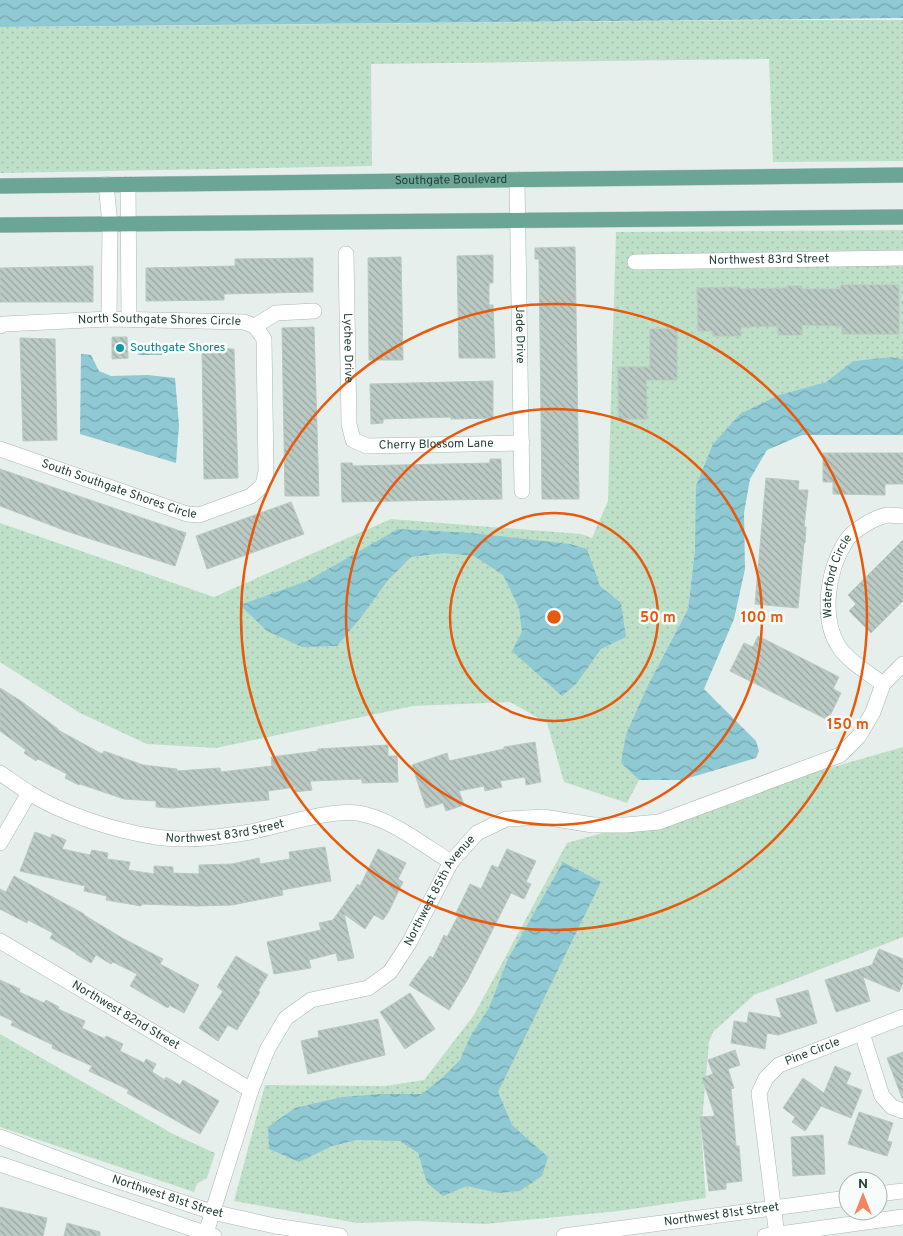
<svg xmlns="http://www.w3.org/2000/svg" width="903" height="1236" viewBox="0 0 903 1236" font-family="Overpass,sans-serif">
<defs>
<pattern id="grass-dots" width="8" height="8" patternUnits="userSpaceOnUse" patternTransform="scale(1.25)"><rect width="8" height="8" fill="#bfe0c8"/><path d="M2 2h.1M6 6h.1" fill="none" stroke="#a4c1ad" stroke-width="1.8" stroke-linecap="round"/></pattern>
<pattern id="water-waves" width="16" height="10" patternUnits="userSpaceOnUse" patternTransform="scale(1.25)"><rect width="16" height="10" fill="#8ec9d4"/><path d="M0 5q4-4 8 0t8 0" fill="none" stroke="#74a5ad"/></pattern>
<pattern id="building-back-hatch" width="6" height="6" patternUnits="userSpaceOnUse" patternTransform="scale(1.25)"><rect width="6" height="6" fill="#bbcac4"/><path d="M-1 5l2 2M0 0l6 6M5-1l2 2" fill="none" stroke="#98a6a0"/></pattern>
</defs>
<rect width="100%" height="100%" fill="#e6efeb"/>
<path fill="url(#grass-dots)" d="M768,20H903V161L773,162L769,59L371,64L372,166L0,173V27Z
M903,230V359L890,357L853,361L826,382L779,395L695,550L688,609L648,685L626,734L622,763L639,780L627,803L564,782L547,723L510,702L413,706L216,748L147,744L80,713L0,662V523L214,597L391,519L581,534L592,538L608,501L616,232Z
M903,747V937L754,995L713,1032L709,1042L701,1132L706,1198L619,1211L485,1224L416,1221L357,1223L234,1201L265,1085L385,1086L424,1080L474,1015L567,843Z
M0,1034L173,1134L215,1153L207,1178L197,1184L194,1192L0,1127Z"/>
<path fill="url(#water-waves)" d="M0,0H903V18L0,27Z
M138,344H162V355H138Z
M81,354L91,355L99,371L111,376L148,375L175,378L179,425L176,463L80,434Z
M890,357L903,359V435H802L767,450L750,479L744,513L745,569L734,619L704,689L756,741L759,751L756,758L682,780H639L621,763L626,734L648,685L688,609L695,550L696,486L713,444L740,414L779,395L826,382L853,361Z
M398,529L471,533L570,544L587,549L600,586L621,603L626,637L601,649L576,684L562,696L512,651L522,632L519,608L503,575L474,556L444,553L411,557L388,580L362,616L337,646L302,647L267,631L240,605L307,581Z
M563,862L601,882L498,1092L512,1125L548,1157L542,1176L520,1191L498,1193L467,1186L443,1196L427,1183L418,1153L400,1141L357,1140L332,1146L299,1162L269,1149L268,1127L295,1108L342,1097L381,1094H422L443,1077L460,1060L470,1037L489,1008L508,959Z"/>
<path fill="url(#building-back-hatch)" stroke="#b8c9c2" d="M575,247L579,499H542L539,259H535V248Z
M493,255V283H489V305H493L495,358H459L457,256Z
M401,257L403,360H369L368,258Z
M313,258V292L224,294V300L146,301V268L235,266V259Z
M93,266V302H0V268Z
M841,285H899V334H842V326L802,325V335H778V326L741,327V336H713V331H698L697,288L740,287V289L787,288V286H802V289H841Z
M314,327L319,496H285L282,328Z
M650,329H677V380H646L647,419H619L618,367H650Z
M112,337H127L128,358L112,359Z
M20,338L55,339L57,440L23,441Z
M202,348L234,349L238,478L204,479Z
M493,381V418L451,419V417L383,419V423L371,424L370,384Z
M823,453H903V484H885V495L833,494V482H823Z
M490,459H501L502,499L342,502L341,463H352L353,466L490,463Z
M0,469L186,533L175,566L69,532L0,506Z
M766,478L799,481L798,490H808L804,527H806L805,543H804L798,608L755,604Z
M291,502L304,534L207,569L196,536Z
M903,540V601L871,633L849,611L856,604L848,595Z
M758,636L839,677L833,689L841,693L828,720L730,671L744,643L753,647Z
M0,688L21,701L58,729V730L102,754L104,751L143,765L177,769V771L220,768L221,772L272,766L271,757L318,751V749L388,745V756H397L398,782L362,783V779L310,781L312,790L295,792V787L268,791L269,800L172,808L156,807V801L124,799L80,784L79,785L65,778L67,774L38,759L36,761L24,753L26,750L0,731Z
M535,742L541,782L526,785L525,777L500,781L502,787L485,791L484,786L459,791L464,805L446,811L443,803L426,808L412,765L447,753L449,761L504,749V747Z
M35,832L51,838L52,834L66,840L62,849L90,855L92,850L108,853L107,859L130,862L128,870L154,874V866L173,867V873L199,874V865L232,864L259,858L260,864L290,859L289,852L325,847L331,881L282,890L283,895L232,905L198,906L142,904L141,906L106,900L107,896L84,891L85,886L20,871Z
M378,849L406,863L398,879L403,882L389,911L383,920L374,915L365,929L344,914L354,958L338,961L336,953L309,960L311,968L274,974L267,942L321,930L319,923L333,920L358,884L360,886Z
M507,849L536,861L526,882L531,884L524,899L511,893L468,979L449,1010L409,985L430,956L433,958L444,935L447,937L458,916L455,915L470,884L481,889L492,865L498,868Z
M14,876L84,914V915L122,938L163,959L160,964L199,985L184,1013L169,1005L168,1008L130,986L137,974L113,962L111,964L96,955L91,963L76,954V953L50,938L53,933L28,920L27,923L0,909V889L6,892Z
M879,949L903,959V983L899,992L863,977L870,1001L836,1012L825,980L872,965Z
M236,956L268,975L258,991L260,992L237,1030L228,1025L218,1041L199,1028L223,991L217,987Z
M0,980L20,989L19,992L44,1003L46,1000L59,1007L58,1009L85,1021L82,1028L105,1039L106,1036L123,1044L120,1051L144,1063L146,1059L156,1064L152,1072L165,1080L166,1077L180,1085L183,1080L219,1101L200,1134L127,1093L129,1090L89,1071L92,1066L52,1048L53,1045L11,1025L13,1021L0,1015Z
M808,990L817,1023L778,1035L767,1033L765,1049L731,1043L734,1021L747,1023L749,1012L782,1018L776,999Z
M410,993L435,1029L405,1049L380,1012Z
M378,1019L385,1055L308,1074L301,1041L319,1037L318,1031Z
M735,1050L740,1065L728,1069L734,1088L731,1089L736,1146H739L742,1181L726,1183V1189L709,1191L700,1117L715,1116L702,1078L713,1074L708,1060Z
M903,1052V1098H902L887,1058Z
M835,1066L851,1073L846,1084L862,1090L851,1118L821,1106L805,1131L792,1122L795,1117L783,1108L803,1078L824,1093Z
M859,1112L893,1123L887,1141L892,1142L887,1156L848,1144Z
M823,1135L825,1174L793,1176L791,1137Z
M0,1207L47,1218L43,1236H0Z
M67,1223L100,1232V1236H64Z"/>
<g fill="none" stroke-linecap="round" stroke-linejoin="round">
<defs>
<g id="minor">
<path id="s1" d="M517,179L522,491"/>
<path d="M106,184L110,224L109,319"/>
<path d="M128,184L129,319"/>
<path id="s2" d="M346,254L349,424L353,440L367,446L522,443"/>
<path id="s3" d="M635,262L903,258"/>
<path id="s4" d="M0,326L4,324L109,319L244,322L255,326L276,313L314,311"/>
<path id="s5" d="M0,449L187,514L199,515L251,496L263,485L266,472L264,339L255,326"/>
<path id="s6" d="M883,684C870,674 848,661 839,647C820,618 828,569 846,541C853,530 875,517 888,515C893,515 898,516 903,516"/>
<path id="s7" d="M0,773C9,779 18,786 28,792C62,814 116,831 156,837C186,842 220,837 250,832C279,826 329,809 358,813C390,818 423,845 451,862"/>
<path d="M0,843L29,793"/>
<path id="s8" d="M0,941L251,1090"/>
<path d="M862,1033L882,1096L892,1107L903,1111"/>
<path id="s9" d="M0,1137L109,1178L212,1212L275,1226L340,1236"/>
<path d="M0,1164L214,1236"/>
<path d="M878,1194L903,1191"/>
<path id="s10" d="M206,1233L251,1090L268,1048L286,1018L311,1000L368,988L390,972L409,943L451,862L477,833L506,819L543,817L593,825H626L659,822L840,755L859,736L873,712L883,684L903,664"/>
<path id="s11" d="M564,1236L848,1198"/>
<path d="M765,1236L903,1217"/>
<path id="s12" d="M777,1236L759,1093L766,1078L779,1065L903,1017"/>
</g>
<g id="major">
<path id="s13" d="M0,186L903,175"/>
<path d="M0,225L903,217"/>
</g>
</defs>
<use href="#minor" stroke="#a8b8b2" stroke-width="16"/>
<use href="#major" stroke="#c2cac8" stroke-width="16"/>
<use href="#minor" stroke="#fff" stroke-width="15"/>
<use href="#major" stroke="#6aa596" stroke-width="15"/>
</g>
<g fill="none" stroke="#e8590c" stroke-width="2.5">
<circle cx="554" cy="617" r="104"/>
<circle cx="554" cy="617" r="208"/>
<circle cx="554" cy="617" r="313"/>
</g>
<circle fill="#0f9aa8" stroke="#f7fbf9" stroke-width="2" cx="120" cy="348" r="5"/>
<g text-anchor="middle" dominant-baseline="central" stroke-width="5" stroke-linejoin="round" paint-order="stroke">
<g font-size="12" fill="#24423a" stroke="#f7fbf9">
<text stroke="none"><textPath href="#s13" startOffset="451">Southgate Boulevard</textPath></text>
<text stroke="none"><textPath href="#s3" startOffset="134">Northwest 83rd Street</textPath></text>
<text stroke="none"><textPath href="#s4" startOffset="160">North Southgate Shores Circle</textPath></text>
<text stroke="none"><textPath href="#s1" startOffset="156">Jade Drive</textPath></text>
<text stroke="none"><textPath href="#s2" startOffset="94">Lychee Drive</textPath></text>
<text stroke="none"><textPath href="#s2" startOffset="271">Cherry Blossom Lane</textPath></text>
<text stroke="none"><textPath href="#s5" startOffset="126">South Southgate Shores Circle</textPath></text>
<text stroke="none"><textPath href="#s6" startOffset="132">Waterford Circle</textPath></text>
<text stroke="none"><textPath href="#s7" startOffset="240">Northwest 83rd Street</textPath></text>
<text stroke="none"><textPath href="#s10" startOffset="442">Northwest 85th Avenue</textPath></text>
<text stroke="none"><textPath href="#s8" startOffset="146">Northwest 82nd Street</textPath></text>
<text stroke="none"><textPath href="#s12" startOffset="215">Pine Circle</textPath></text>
<text stroke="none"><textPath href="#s9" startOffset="178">Northwest 81st Street</textPath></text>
<text stroke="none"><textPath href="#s11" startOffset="159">Northwest 81st Street</textPath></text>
</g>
<g font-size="12" fill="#0d838f" stroke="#f7fbf9" text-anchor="start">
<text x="130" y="348">Southgate Shores</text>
</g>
</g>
<circle cx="554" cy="617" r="8" fill="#e8590c" stroke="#f7fbf9" stroke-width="2.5"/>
<g font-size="15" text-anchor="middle" font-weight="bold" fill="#e8590c" stroke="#f7fbf9" stroke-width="5" stroke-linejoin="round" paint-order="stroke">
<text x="658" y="622">50 m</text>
<text x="762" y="622">100 m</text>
<text x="848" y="729">150 m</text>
</g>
<g transform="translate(863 1196)"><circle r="24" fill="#f7fbf9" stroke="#a3b1ad"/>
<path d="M0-4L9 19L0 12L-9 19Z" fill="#f4845f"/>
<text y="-8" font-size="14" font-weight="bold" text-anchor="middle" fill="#24423a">N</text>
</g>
</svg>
